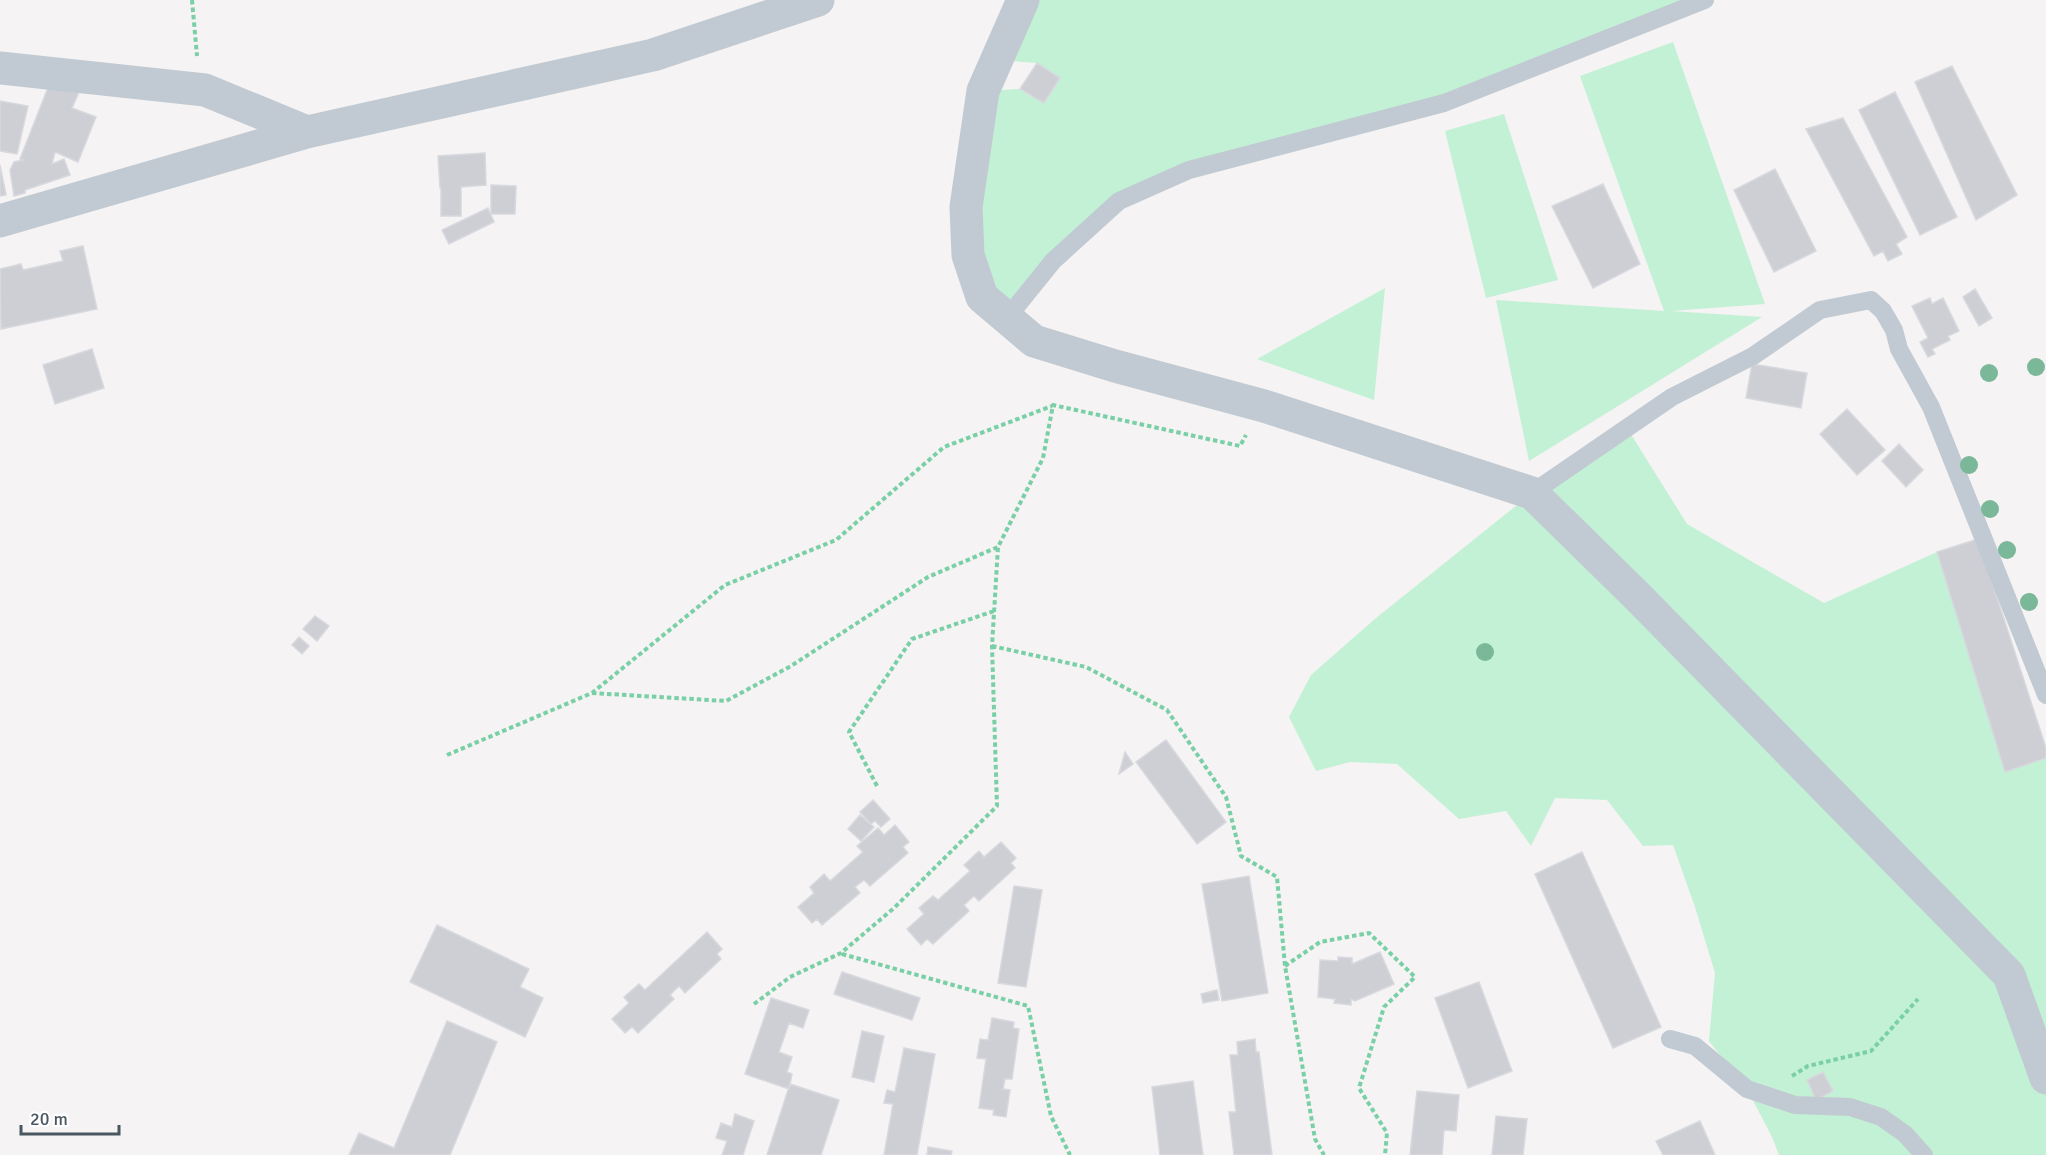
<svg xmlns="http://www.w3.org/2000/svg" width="2046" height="1155" viewBox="0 0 2046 1155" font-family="Signika,sans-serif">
<rect width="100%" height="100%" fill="#f5f3f3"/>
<path fill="#c3f1d5" d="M1023,0H1705L1444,103L1189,170L1119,201L1007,318L966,207L983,91L1020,89L1044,103L1060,78L1037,63L996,60Z
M1673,42L1765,304L1671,311L1762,317L1529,461L1496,300L1664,311L1580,76Z
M1504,114L1558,280L1486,298L1445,131Z
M1385,288L1374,400L1257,359Z
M1627,428L1687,524L1824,603L1937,552L2005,771L2046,758V1155H1779L1772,1137L1747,1089L1709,1041L1715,973L1695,907L1673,845L1643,846L1607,800L1555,798L1531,846L1506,811L1459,819L1397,764L1350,762L1316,771L1289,717L1311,675L1376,618L1532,493Z"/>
<path fill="#cdcfd5" stroke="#d7d9de" stroke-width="1.5" d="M1037,63L1060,78L1044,103L1020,89Z
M1952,66L2017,195L1976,220L1915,82Z
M51,80L80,90L72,108L96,117L78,162L55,152L52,164L64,159L70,175L25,190V193L14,196L10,170L14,162L23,160L20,159Z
M1895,92L1957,217L1920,235L1859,110Z
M0,101L28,106L17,154L0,151Z
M1843,118L1907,237L1896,244L1902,254L1888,261L1883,251L1874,256L1806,129Z
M485,153L486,185L461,187V216H441V188H440L438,156Z
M0,165L6,195L0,196Z
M1775,169L1816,251L1774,272L1734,190Z
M1603,184L1640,264L1593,288L1552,206Z
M491,185L516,186L515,214H491Z
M488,208L494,222L449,244L442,230Z
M83,246L97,309L1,329L0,269L21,264L23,270L63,261L60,251Z
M1975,289L1992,318L1979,326L1963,297Z
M1930,298L1932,304L1943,298L1959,331L1948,336L1950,340L1932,349L1935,354L1928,357L1920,342L1928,338L1912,306Z
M92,349L104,388L55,404L43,365Z
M1752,364L1807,373L1801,408L1746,398Z
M1847,409L1885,450L1857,475L1820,434Z
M1899,444L1923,470L1906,487L1882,461Z
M1978,539L2046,748V758L2005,772L1937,552Z
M315,616L329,626L317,641L303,629Z
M299,637L309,646L302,654L292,645Z
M1166,740L1226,822L1197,844L1136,762Z
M1125,752L1133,764L1119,774Z
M873,800L890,819L881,827L875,821L871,824L860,812Z
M860,815L874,827L861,841L848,829Z
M895,825L909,842L903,847L908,853L870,886L864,880L855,887L860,893L822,925L817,919L812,923L798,907L814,893L810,887L824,874L830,881L863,852L857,846L878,828L884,835Z
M1001,842L1016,858L1011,863L1015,868L979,901L974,896L964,905L969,911L933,944L927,939L921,945L907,929L924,914L919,908L933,896L938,900L970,871L964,865L979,851L984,857Z
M1582,852L1661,1027L1613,1048L1535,874Z
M1249,876L1268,993L1222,1001L1202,884Z
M1014,886L1042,890L1026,987L998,983Z
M437,925L529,969L520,987L543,998L525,1037L410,982Z
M707,932L722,949L717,954L721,959L685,993L679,986L670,995L674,999L638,1033L632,1027L625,1033L612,1019L629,1003L624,997L639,984L645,990Z
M1380,952L1394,984L1355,1001L1351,999V1005L1334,1003L1335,999L1318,997L1320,960L1338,961V957L1352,958V964Z
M842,972L920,998L912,1020L834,994Z
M1479,982L1512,1071L1468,1088L1435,998Z
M1217,990L1219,1000L1203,1003L1201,994Z
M771,998L809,1010L803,1028L789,1023L779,1052L792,1057L787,1072L792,1074L789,1089L745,1074Z
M992,1018L1014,1022L1013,1028L1019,1029L1012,1079H1005L1003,1089L1010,1090L1006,1117L993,1115L994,1110L979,1108L986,1059L977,1058L980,1039L988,1040Z
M447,1021L497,1042L450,1155H349L359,1133L394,1148Z
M862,1031L884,1036L874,1082L852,1077Z
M1255,1039L1256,1052H1259L1272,1155H1234L1229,1112H1236L1230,1055H1238L1237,1042Z
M904,1048L935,1054L917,1155H884L893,1104L884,1103L887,1090L895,1092Z
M1823,1072L1833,1091L1816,1100L1807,1080Z
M1193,1081L1203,1155H1160L1152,1087Z
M790,1084L839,1100L821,1155H767Z
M1417,1091L1459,1095L1456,1131L1444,1130L1442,1155H1410Z
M735,1114L754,1121L743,1155H722L727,1141L716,1138L721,1123L732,1127Z
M1496,1116L1527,1119L1523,1155H1492Z
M1700,1121L1715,1155H1663L1656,1141Z
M928,1147L952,1151L951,1155H927Z"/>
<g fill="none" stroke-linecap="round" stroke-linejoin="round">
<path stroke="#7ad0a6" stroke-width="4" stroke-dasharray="4.5 3" stroke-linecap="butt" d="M192,0L197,56
M992,646L1086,667L1167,710L1226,797L1241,856L1277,877L1285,966L1315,1139L1324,1155
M592,693L726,701L791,666L928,577L998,547
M447,755L592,693L725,585L836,540L944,447L1052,406
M877,786L849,732L912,639L994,611
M842,954L1028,1006L1051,1116L1070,1155
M1285,966L1320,942L1369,933L1415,977L1384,1007L1359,1088L1387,1133L1385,1155
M754,1004L790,977L841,953L894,908L997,806L992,646L998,547L1043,458L1053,405L1240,446L1246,435
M1792,1076L1808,1066L1871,1051L1918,999"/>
<path stroke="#c1cad2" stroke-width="18" d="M1007,318L1053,261L1119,201L1189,170L1444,103L1705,0
M1532,493L1672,397L1753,356L1820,310L1871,300L1883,311L1894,330L1899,349L1931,407L2046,695
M1670,1039L1695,1046L1747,1089L1795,1105L1850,1107L1881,1117L1905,1134L1924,1155"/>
<path stroke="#c1cad2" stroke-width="33" d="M1023,0L983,91L966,207L968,255L982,297L1034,341L1115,366L1264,406L1532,493L1639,598L2009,975L2046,1078
M0,68L205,90L307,132
M0,221L307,132L653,55L818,0"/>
</g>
<g fill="#7bb799">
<circle cx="2036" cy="367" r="9"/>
<circle cx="1989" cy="373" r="9"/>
<circle cx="1969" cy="465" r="9"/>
<circle cx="1990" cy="509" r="9"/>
<circle cx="2007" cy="550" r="9"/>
<circle cx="2029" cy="602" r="9"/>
<circle cx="1485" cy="652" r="9"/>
</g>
<path d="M21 1125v9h98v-9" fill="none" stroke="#4a5661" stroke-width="3"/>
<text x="30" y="1125" font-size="18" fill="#4a5661" stroke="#ffffff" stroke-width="4.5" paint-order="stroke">20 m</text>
</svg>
